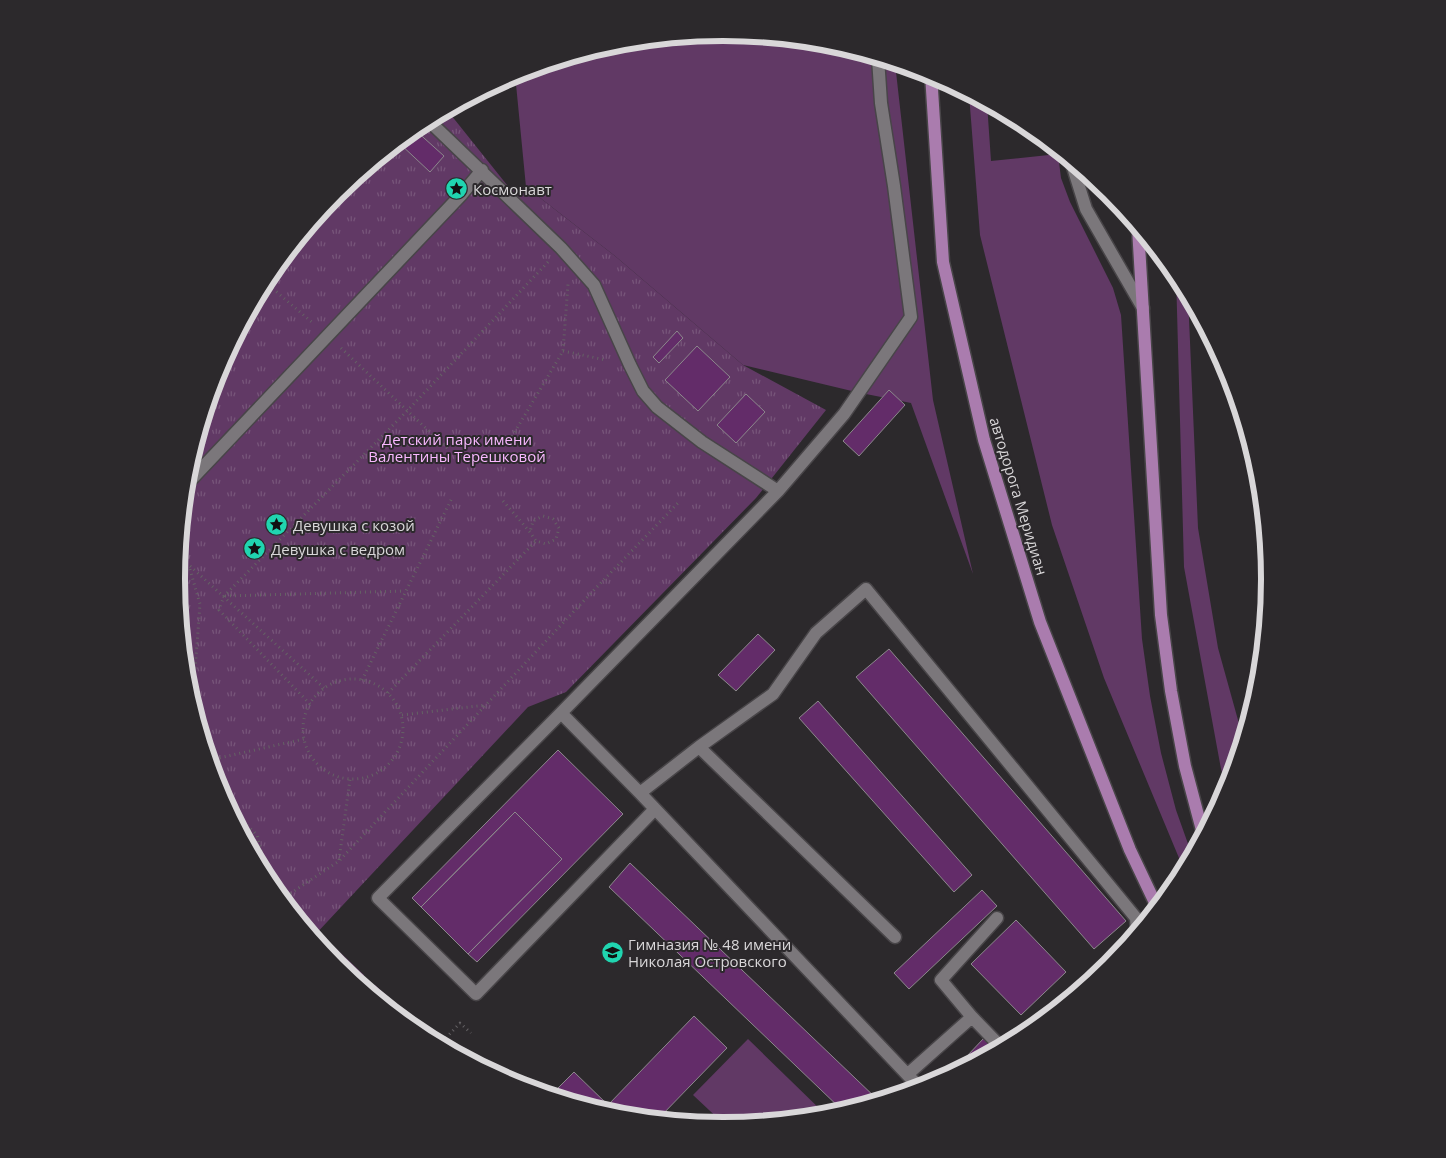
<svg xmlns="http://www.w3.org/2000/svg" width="1446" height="1158" viewBox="0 0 1446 1158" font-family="'Open Sans',sans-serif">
<defs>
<pattern id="park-tufts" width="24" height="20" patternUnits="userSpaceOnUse" patternTransform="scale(1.25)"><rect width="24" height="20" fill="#613965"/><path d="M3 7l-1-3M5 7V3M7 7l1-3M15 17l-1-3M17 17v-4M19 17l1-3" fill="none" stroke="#77557a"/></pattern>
</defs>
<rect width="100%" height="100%" fill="#2c292c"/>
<path fill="#613965" d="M723,33L830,43L895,63L933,400L973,574L911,403L856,392L743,365L615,256L526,187L515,74L617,43Z
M969,94L987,103L991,161L1058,154L1061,178L1070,202L1113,288L1121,315L1142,639L1150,696L1161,753L1176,810L1192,855L1184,870L1104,678L1052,525L980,235Z
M1176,274L1188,295L1198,528L1218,648L1243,738L1227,789L1221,769L1184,567Z
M326,939L364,975L357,982L336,965L320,945Z
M375,985L413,1020L409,1025L369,992Z
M748,1039L826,1115L725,1125L693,1095Z"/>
<path fill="url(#park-tufts)" d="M447,110L511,190L526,187L615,256L743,365L826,410L756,498L566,692L528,707L313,937L268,882L218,788L187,685L177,579L187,472L218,370L269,275L337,192L420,124Z"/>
<path fill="#632c69" stroke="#8c888c" d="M414,129L444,156L430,172L398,142Z
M677,331L683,338L659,363L653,357Z
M697,346L730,377L698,411L665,380Z
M889,390L905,405L859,456L843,441Z
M746,394L765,412L736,443L717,425Z
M758,634L775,650L736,691L718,675Z
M889,649L1126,921L1094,949L856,677Z
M818,701L972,875L954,892L799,718Z
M558,750L623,814L477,962L468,954L562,859L515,812L421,907L412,898Z
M515,812L562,859L468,954L421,907Z
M630,863L878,1100L843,1111L609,887Z
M982,890L997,906L909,989L894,973Z
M1016,920L1066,972L1021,1015L971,964Z
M694,1016L727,1048L658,1119L616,1115L551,1095L574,1072L608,1105Z
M984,1038L996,1050L973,1062L967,1056Z"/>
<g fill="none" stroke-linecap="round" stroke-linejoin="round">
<defs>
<path id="minor" d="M878,58L881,103L894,186L911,317L844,414L778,491L561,713L640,793L920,1088
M428,120L561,248L594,285L630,365L643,391L657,407L702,442L778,491
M1071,161L1086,209L1143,308
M186,485L462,194L482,170
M561,713L378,898L476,994L655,809
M699,747L895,937
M640,793L699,747L773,694L816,633L866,589L1136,918L1137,932
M997,918L941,980L972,1017L1001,1047
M908,1074L972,1017"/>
<path id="major" d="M931,74L943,262L984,440L1040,622L1130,850L1157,907
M1138,228L1161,615L1171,691L1185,766L1203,834"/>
</defs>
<use href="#minor" stroke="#484548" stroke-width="15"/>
<use href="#major" stroke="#484548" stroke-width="15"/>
<path stroke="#656265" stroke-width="3" stroke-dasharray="1 4" stroke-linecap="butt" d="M265,282L314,324
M341,348L450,451
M563,351L606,360
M507,445L563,351L568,284
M503,501L530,532L536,541L546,544L556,539L559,528L553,519L543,516L533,521L530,532
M179,556L324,688
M225,596L405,591
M303 729a50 50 0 1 1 100 0a50 50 0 1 1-100 0Z
M362,680L452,498
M189,692L194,684L200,604L189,566
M388,693L536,541
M310,704L219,610L224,596L408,410L549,261
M402,715L486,705
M210,760L304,739
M229,808L257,835L270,884
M339,860L350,779
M282,899L339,861L594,590L678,503
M363,987L369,980
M446,1038L460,1023L471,1033"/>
<use href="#minor" stroke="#7b777b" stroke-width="12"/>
<use href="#major" stroke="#aa7cae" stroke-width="12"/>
</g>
<defs>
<symbol id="sight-disc" viewBox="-11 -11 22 22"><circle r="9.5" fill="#20d5b0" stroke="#2c292c"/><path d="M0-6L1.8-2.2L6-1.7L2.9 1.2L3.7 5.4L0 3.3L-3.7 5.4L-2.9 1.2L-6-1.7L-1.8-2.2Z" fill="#111"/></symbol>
<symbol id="school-disc" viewBox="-11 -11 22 22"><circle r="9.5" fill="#20d5b0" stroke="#2c292c"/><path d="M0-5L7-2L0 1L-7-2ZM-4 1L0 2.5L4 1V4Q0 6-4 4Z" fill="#111"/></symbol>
</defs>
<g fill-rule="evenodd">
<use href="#sight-disc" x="444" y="176" width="25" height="25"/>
<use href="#sight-disc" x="264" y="512" width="25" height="25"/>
<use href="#sight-disc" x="242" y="536" width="25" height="25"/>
<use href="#school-disc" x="600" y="940" width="25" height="25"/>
</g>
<g text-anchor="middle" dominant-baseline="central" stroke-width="4" stroke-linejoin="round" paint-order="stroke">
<g font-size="15" fill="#d9d7d9" stroke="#2c292c" text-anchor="start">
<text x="473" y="189">Космонавт</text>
<text x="293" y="525">Девушка с козой</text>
<text x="271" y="549">Девушка с ведром</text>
<text x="628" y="944">Гимназия № 48 имени<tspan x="628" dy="17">Николая Островского</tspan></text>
</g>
<g font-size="15" fill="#f9b8ff" stroke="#2c292c">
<text x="457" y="439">Детский парк имени<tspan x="457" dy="17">Валентины Терешковой</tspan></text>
</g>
<g font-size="15" fill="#d9d7d9" stroke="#2c292c">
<text transform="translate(1019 496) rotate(73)">автодорога Меридиан</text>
</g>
</g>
<path d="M0 0H1446V1158H0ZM185 579a538 538 0 1 1 1076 0a538 538 0 1 1-1076 0Z" fill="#2c292c" fill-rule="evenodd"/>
<path fill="none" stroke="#d9d7d9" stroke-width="6" d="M185 579a538 538 0 1 1 1076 0a538 538 0 1 1-1076 0Z"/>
</svg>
